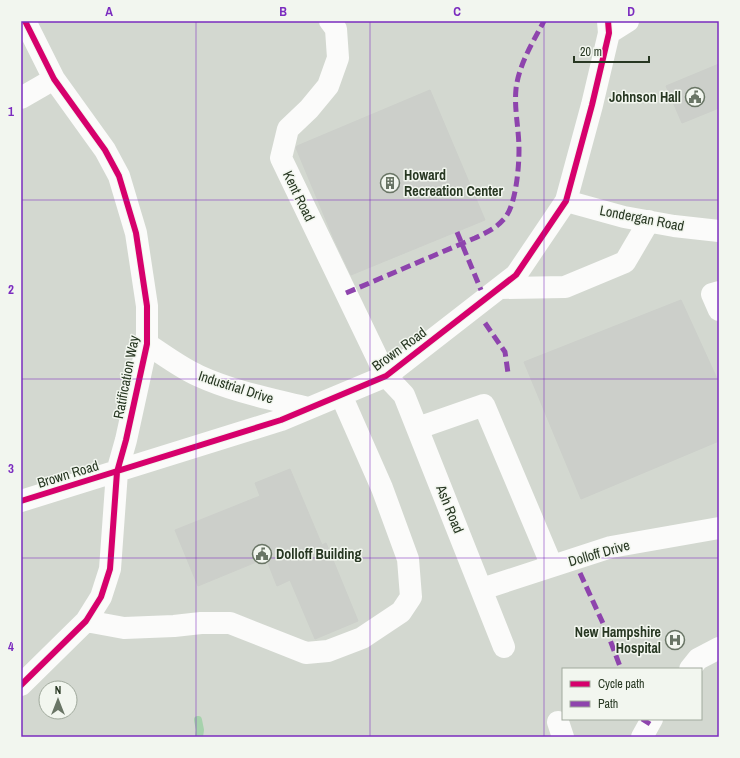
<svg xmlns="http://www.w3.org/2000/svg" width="740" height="758" viewBox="0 0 740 758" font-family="'Archivo Narrow',sans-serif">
<rect width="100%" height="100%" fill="#e4e7e1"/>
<path fill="#d3d8d0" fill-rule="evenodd" d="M21,21H719V737H21ZM563,669H701V719H563ZM46,688H70V712H46Z"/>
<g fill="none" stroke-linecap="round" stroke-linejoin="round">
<path stroke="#a6d2ac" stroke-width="8" d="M198,720L200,730L199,737"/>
</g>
<path fill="#cccfca" stroke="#cccfca" d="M719,64V108L682,123L666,86Z
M430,90L485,220L351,275L334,239L296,148L297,146Z
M681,300L719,383V441L581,499L524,362Z
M290,469L322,545L326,543L358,621L315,639L290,580L277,586L266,558L198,586L175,530L260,496L255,483Z"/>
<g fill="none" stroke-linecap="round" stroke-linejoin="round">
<path stroke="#fbfbfa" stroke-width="22" d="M330,21L336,29L338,58L328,86L309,109L288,129L281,158L386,376L404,395L504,647
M609,33L628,21
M21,98L54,79
M566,201L624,217L674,226L719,231
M500,288L565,287L625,262L649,221
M719,292L712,294L719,310
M147,344C164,355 181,368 199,376C234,392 272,399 308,408
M418,428L484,405L552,566
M21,501L281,420L386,376L516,275L566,201L592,105L609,33L608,21
M482,589L611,547L719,528
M86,621L124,628L174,626L201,623H230L306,653L328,651L362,638L401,612L411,597L408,559L382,488L341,395
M690,669L698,659L719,648
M21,685L86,621L101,597L110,569L117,472L126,440L147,344V306L136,233L119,176L105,150L54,79L25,21
M558,722L563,737
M642,737L652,719"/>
<path stroke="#8e44ad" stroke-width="5" stroke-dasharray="10 5" stroke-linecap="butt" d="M457,232L481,290
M346,293L475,238C485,233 495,229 503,220C516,208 519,167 519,150C519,129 514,109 516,89C519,64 533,42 544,21
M485,323L505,352L508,373
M580,573L607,632L621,669
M642,719L650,724"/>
<defs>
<path id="cycleway" d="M21,501L281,420L386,376L516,275L566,201L592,105L609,33L608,21
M21,685L86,621L101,597L110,569L117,472L126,440L147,344V306L136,233L119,176L105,150L54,79L25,21"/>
</defs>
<use href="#cycleway" stroke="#f2f6ef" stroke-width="8"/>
<use href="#cycleway" stroke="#d6006c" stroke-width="6"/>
</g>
<path fill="none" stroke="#7b2cbf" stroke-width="1" stroke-opacity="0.55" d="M196,21V737M370,21V737M544,21V737M21,200H719M21,379H719M21,558H719"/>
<defs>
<symbol id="civic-ring" viewBox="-11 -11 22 22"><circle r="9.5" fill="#f2f6ef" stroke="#697565" stroke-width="1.5"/><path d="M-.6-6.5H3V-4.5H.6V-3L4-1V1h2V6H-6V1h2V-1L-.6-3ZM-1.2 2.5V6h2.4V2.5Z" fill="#697565"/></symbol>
<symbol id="building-ring" viewBox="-11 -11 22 22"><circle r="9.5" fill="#f2f6ef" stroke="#697565" stroke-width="1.5"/><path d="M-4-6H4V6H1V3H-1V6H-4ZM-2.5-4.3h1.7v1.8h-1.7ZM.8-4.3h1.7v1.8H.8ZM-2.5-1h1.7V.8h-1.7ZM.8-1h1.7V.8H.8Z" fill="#697565"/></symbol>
<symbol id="hospital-ring" viewBox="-11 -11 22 22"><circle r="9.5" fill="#f2f6ef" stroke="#697565" stroke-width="1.5"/><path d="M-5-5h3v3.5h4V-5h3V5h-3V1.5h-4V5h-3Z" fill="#697565"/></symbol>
</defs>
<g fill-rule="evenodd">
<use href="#civic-ring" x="684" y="86" width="22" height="22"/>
<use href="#building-ring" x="379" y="172" width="22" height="22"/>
<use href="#civic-ring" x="251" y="543" width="22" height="22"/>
<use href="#hospital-ring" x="664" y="629" width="22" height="22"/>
</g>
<g text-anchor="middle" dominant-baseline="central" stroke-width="3" stroke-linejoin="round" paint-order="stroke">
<g font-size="14" font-weight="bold" fill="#273722" stroke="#f2f6ef" text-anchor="end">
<text x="681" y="97">Johnson Hall</text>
<text x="404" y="175" text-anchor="start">Howard<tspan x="404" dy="16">Recreation Center</tspan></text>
<text x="276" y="554" text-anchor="start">Dolloff Building</text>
<text x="661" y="632">New Hampshire<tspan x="661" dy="16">Hospital</tspan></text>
</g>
<g font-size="14" fill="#273722" stroke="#f2f6ef">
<text transform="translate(299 196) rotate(64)">Kent Road</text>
<text transform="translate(642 218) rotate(11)">Londergan Road</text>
<text transform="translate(399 349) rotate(-36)">Brown Road</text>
<text transform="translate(126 377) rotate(-79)">Ratification Way</text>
<text transform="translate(236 387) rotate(18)">Industrial Drive</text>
<text transform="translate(68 474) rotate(-17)">Brown Road</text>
<text transform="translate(450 509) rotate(68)">Ash Road</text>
<text transform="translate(599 553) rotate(-16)">Dolloff Drive</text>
</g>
</g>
<rect width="740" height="758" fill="none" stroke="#f2f6ef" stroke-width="44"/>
<rect x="562" y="668" width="140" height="52" fill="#f2f6ef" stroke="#a1aa9d"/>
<rect x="570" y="681" width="20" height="6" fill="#d6006c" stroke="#a1aa9d"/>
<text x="598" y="688" font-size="12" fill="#273722">Cycle path</text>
<rect x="570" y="701" width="20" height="6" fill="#8e44ad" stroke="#a1aa9d"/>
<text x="598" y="708" font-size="12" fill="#273722">Path</text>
<g transform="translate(58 700)"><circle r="19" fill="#f2f6ef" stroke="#a1aa9d"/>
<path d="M0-3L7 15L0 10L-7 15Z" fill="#697565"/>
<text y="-6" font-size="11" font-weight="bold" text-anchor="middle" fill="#273722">N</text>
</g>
<path d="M574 56v6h75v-6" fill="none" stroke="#273722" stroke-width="2"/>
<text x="580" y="56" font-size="12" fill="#273722" stroke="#f2f6ef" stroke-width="3" paint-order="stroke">20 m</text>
<rect x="22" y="22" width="696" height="714" fill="none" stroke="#7b2cbf" stroke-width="1.5"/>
<g font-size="13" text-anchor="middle" font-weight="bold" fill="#7b2cbf">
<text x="109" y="16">A</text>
<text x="283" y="16">B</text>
<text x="457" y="16">C</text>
<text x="631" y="16">D</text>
<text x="11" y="116">1</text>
<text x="11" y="294">2</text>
<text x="11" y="473">3</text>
<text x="11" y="651">4</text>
</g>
</svg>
